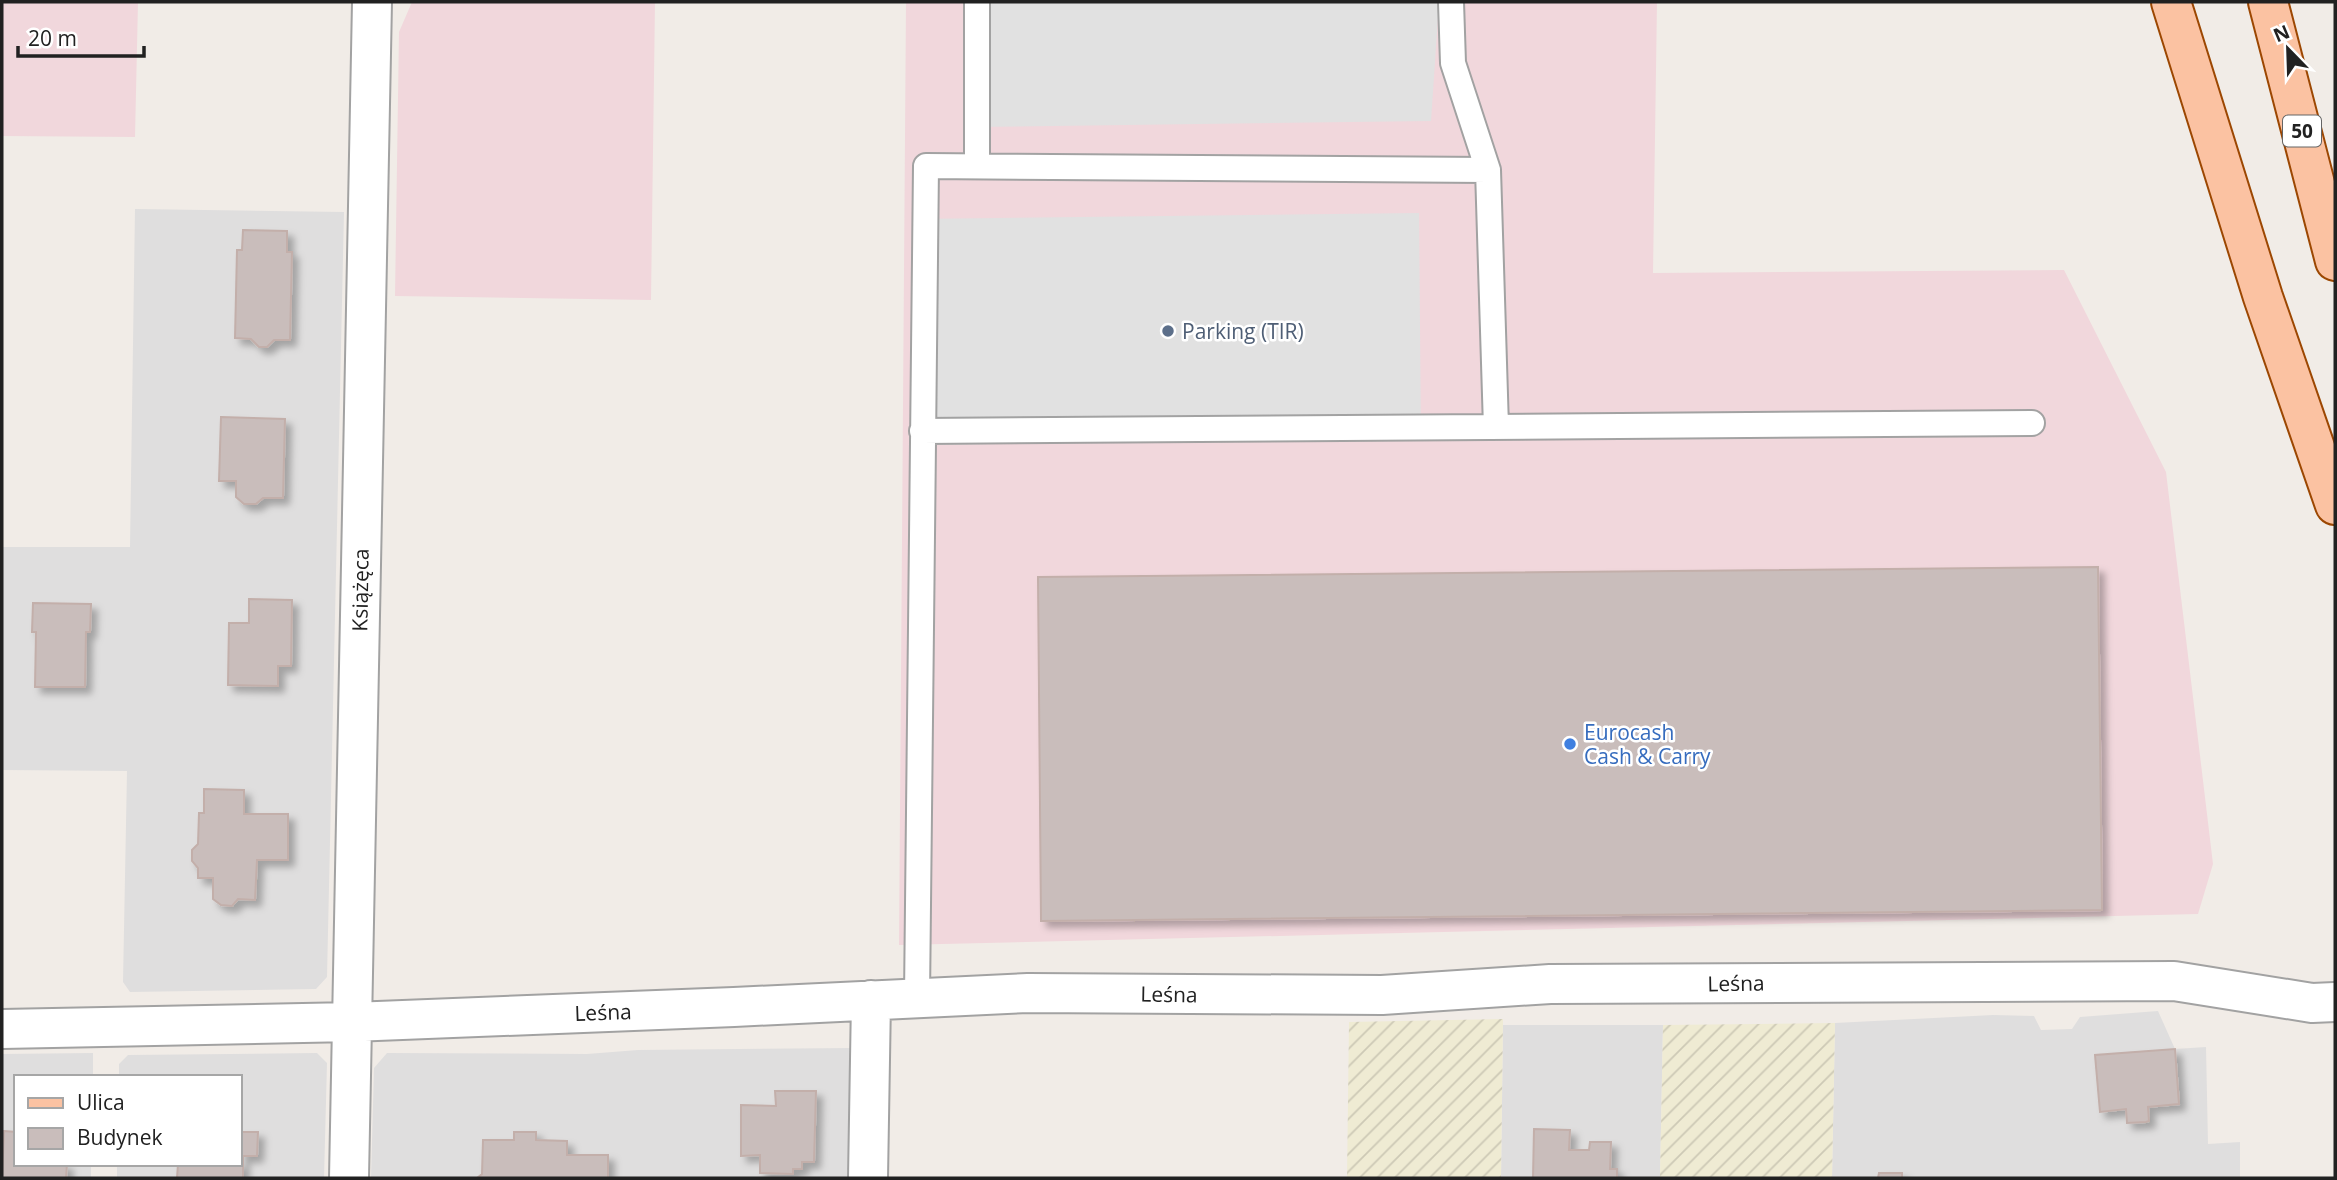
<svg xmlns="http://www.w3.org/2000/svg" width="2337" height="1180" viewBox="0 0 2337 1180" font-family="'Open Sans',sans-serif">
<defs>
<pattern id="farmland-furrows" width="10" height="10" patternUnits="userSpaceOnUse" patternTransform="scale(1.75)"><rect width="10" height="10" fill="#efebd3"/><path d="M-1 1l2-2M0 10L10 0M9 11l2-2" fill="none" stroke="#cdc9b5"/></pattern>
<filter id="shadow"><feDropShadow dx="6" dy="6" stdDeviation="3.5" flood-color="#0004"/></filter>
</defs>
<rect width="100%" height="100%" fill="#f1ece7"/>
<path fill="#dfdede" d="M135,209L344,212L327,977L316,989L130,992L123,982L127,771L2,770V547H130Z
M2158,1011L2175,1049L2206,1047L2208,1144L2240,1142V1178H1832L1835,1023L1993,1015L2034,1016L2041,1030L2072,1029L2080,1017Z
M1503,1025H1663L1660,1178H1501Z
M853,1048L852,1178H371L374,1068L387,1053L587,1054L638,1050Z
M93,1053V1077H16V1164H91V1178H2V1054Z
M317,1053L327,1063L324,1178H117V1164H240V1077H119V1064L128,1055Z"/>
<path fill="#f1d7dc" d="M2,2H138L135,137L2,136Z
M412,2H655L651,300L395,296L399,32Z
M906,2H1657L1653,273L2064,270L2166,472L2213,864L2198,914L899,945Z"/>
<path fill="url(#farmland-furrows)" d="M1503,1019L1501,1178H1347L1349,1022Z
M1835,1023L1832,1178H1660L1663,1025Z"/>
<path fill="#e1e1e1" d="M972,2H1439L1431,121L973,127Z
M1419,213L1421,439L917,445L915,219Z"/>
<path fill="#c9bdbb" stroke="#c3afaa" stroke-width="2" filter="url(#shadow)" d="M243,230L287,231V252H292L290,340H274L267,347H259L251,339L235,338L237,250H242Z
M221,417L285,419L283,498H263L256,504H244L236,497V481H219Z
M2098,567L2102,910L1041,921L1038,577Z
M249,599L292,600L291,666H278V686L228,685L229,623H249Z
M33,603L91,604L90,632H86L85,687H35L36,632H32Z
M204,789L244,790V814H288V860H257L255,900L238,899L232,906L221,905L213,899V878H198V868L192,861V850L198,844L199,813H204Z
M2175,1049L2179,1104L2148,1107L2149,1121L2146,1122L2127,1123L2126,1109L2100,1112L2095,1055Z
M775,1091H816L814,1162H802V1169H793V1174L760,1173V1155L741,1156V1105L776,1106Z
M1534,1129L1570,1130L1569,1150H1589L1590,1142H1611L1610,1169H1617V1178H1533Z
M4,1131L16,1132V1164H67L66,1178H2Z
M240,1132H258L257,1156H243V1178H177L178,1164H240Z
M514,1132H536V1140L567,1141V1155H608V1178H477L482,1174L483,1140H514Z
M1879,1173H1902V1178H1878Z"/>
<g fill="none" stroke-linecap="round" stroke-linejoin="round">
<defs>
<path id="lane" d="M977,2V165
M1451,2L1453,63L1488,170L1496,427
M922,431L2032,423
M917,997L926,166L1488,170"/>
<path id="street" d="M2,1029L352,1022L734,1007L1028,993L1382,995L1550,984L2174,981L2312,1003L2335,1002
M349,1178L372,2
M868,1178L871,1000"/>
<path id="primary" d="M2171,2L2263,297L2335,505
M2268,2L2335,261"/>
</defs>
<use href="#lane" stroke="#a2a2a2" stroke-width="28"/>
<use href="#street" stroke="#a2a2a2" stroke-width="42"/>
<use href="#primary" stroke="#9c4702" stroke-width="42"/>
<use href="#lane" stroke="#fff" stroke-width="24"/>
<use href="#street" stroke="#fff" stroke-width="38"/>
<use href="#primary" stroke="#fbc2a2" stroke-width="38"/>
</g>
<circle fill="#5c6f8a" stroke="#fff" stroke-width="2.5" cx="1168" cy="331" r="7"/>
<circle fill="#3f7fe0" stroke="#fff" stroke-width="2.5" cx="1570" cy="744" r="7"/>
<g text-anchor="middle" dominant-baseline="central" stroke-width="5" stroke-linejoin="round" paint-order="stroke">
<rect fill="#fff" stroke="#646464" stroke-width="2" x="2283" y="115.5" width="38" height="31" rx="5"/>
<g font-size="19" font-weight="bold" fill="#212121">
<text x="2302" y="131">50</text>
</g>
<g font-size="21" fill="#4e5e75" stroke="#fff" text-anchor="start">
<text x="1182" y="331">Parking (TIR)</text>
</g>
<g font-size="21" fill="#212121" stroke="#fff">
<text transform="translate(360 590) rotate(-89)">Książęca</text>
<text transform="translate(1736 983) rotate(-1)">Leśna</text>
<text transform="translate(1169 994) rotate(1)">Leśna</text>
<text transform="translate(603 1012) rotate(-2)">Leśna</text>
</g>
<g font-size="21" fill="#366cbe" stroke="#fff" text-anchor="start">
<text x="1584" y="732">Eurocash<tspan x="1584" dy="24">Cash &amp; Carry</tspan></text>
</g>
</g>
<rect width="2337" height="1180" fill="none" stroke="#212121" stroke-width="7"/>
<rect x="14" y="1075" width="228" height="91" fill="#ffffff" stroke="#a6a6a6" stroke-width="2"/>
<rect x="28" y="1098" width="35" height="10" fill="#fbc2a2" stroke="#a6a6a6" stroke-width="2"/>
<text x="77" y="1110" font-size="21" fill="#212121">Ulica</text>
<rect x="28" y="1128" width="35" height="21" fill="#c9bdbb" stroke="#a6a6a6" stroke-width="2"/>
<text x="77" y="1145" font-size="21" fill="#212121">Budynek</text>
<g transform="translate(2288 49) rotate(337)" stroke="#ffffff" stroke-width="5" paint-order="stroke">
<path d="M0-5L12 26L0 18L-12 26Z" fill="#212121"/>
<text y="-10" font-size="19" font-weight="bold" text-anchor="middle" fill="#212121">N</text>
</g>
<path d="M18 46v10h126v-10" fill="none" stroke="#212121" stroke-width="3.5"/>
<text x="28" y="46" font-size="21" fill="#212121" stroke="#ffffff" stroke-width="5" paint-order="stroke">20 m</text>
</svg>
